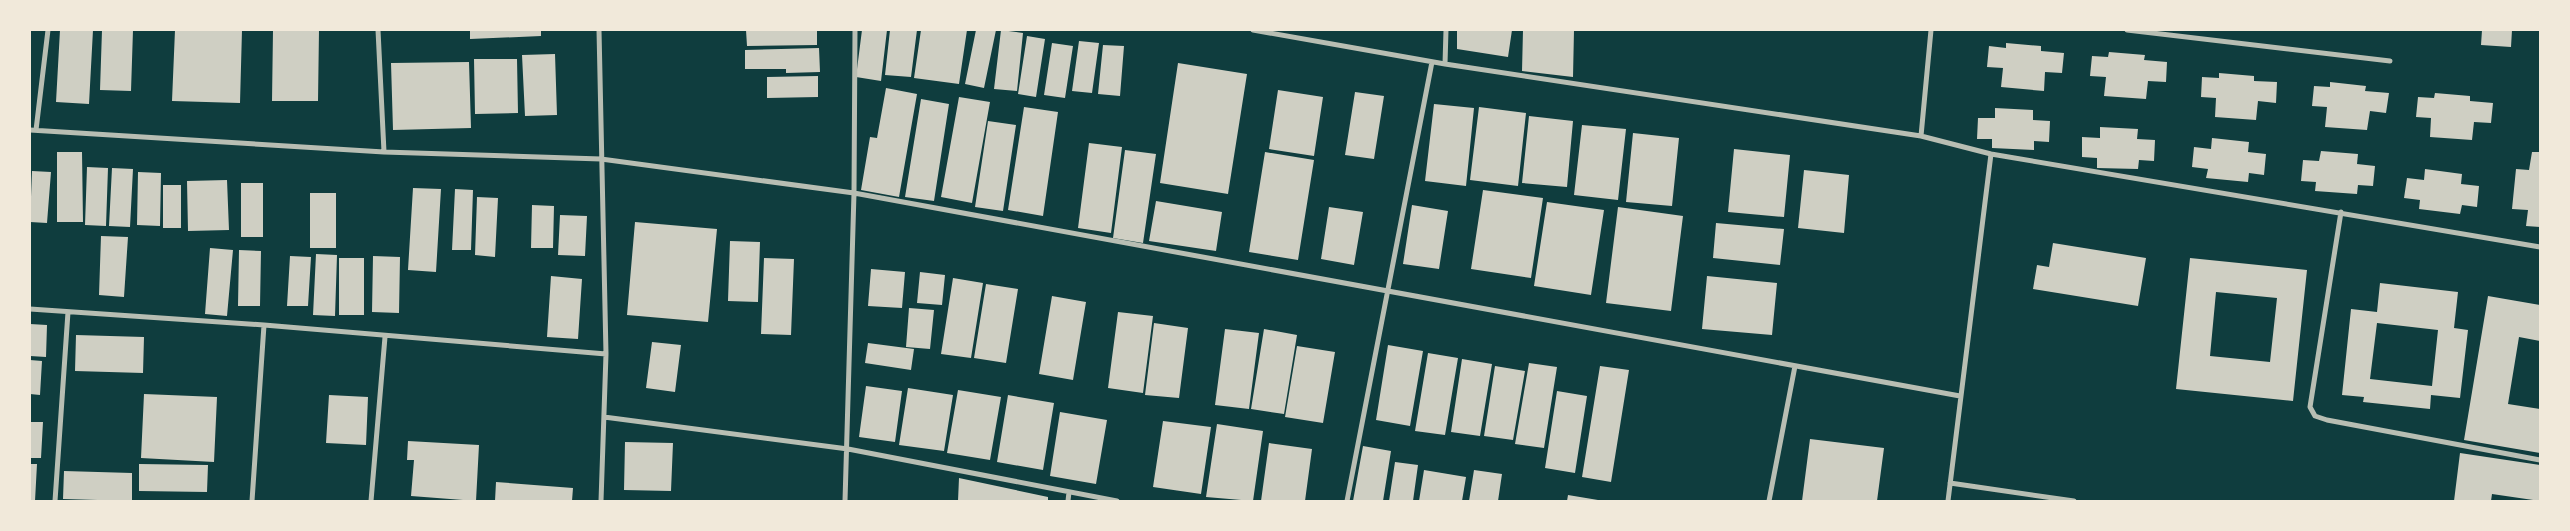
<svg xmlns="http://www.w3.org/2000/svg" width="2570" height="531" viewBox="0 0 2570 531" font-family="Inter,sans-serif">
<rect width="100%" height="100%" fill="#0f3d3e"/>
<path fill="#cfcfc3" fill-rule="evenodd" d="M60,30H93L89,104L56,102Z
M102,30H133L131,91L100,90Z
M175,30H242L240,103L172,101Z
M273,30H319L318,101H272Z
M470,30H541V36L470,39Z
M746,30H817V45L747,46Z
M862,30H887L881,81L856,77Z
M890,30H917L911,77L885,75Z
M921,30H967L959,84L914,78Z
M976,30H996L984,88L965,84Z
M1001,30L1023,33L1017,91L994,89Z
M1457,30H1512L1508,57L1457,49Z
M1523,30H1574L1573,77L1522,71Z
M2482,30H2512L2511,47L2481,45Z
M1027,36L1045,39L1036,97L1018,94Z
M1079,41L1099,43L1092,93L1072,91Z
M1052,43L1073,46L1065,98L1044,95Z
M2006,43L2041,46V51L2064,53L2062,73L2045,72L2044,91L2001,87L2003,68L1987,67L1989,46L2006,48Z
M1103,45L1124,46L1120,96L1098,94Z
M819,48L820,72L786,73V69H745V50Z
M2109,52L2145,55L2144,60L2167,62L2166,82L2148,81L2146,99L2104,96L2106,77L2090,76L2092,56L2108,57Z
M555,54L557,115L525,116L522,55Z
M474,59H517L518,113L475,114Z
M469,62L471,128L393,130L391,63Z
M1178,63L1247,74L1228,194L1160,183Z
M2219,73L2254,76V81L2277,82L2276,103L2258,101L2256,120L2215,117L2216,98L2201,97L2202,77L2219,78Z
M818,76V97L767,98V77Z
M2330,82L2366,86L2365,91L2389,93L2386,113L2370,111L2367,130L2325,127L2327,107L2312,106L2314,86L2330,87Z
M886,88L917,94L899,197L861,190L870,137L877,138Z
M1278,90L1323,97L1314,156L1269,149Z
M1355,92L1384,96L1374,159L1345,155Z
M2435,93L2470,96V101L2493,103L2491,123L2474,122L2472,140L2430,137L2431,118L2416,117L2418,97L2434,98Z
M959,97L990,102L972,203L941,197Z
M921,99L949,104L934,201L905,197Z
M1434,104L1474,108L1466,186L1425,181Z
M1024,107L1058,112L1043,216L1008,210Z
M1479,107L1526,113L1518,186L1470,180Z
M1995,108L2033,110V120L2050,121L2049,142L2034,141V150L1992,148V139H1977L1978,118H1995Z
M1529,116L1573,121L1567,187L1522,183Z
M988,121L1016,125L1003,211L975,207Z
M1582,125L1626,129L1618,200L1574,195Z
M2100,127L2138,129L2137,139L2155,140L2154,161L2139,160L2138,169L2097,168V158L2082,157V137L2100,138Z
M1633,133L1679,138L1672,206L1626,202Z
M2212,138L2249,142L2248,152L2266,154L2264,175L2249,173L2248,182L2206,178L2208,169L2192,167L2194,147L2211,149Z
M1089,143L1122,147L1111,233L1078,228Z
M1734,149L1790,155L1784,217L1728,212Z
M1125,150L1156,154L1143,243L1113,238Z
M2321,151L2358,154L2357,164L2375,166L2373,186L2358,185L2357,194L2315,191L2316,182L2301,181L2303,160L2319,161Z
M57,152H82L83,222H57Z
M1265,152L1314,160L1298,260L1249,252Z
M2532,152H2540V227L2526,226L2528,210L2512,209L2516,169L2529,170Z
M87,167L108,168L106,226L85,225Z
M112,168L133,169L130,227L109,226Z
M2425,169L2462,174L2461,184L2479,186L2477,207L2462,205L2460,214L2419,209L2420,200L2404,198L2407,178L2424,180Z
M1804,170L1849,175L1844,233L1798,228Z
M32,171L51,172L47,223L30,222Z
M138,172L161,173L160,226L137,225Z
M227,180L229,230L188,231L187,181Z
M241,183H263V237H241Z
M163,185H181V228H163Z
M413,188L441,189L436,272L408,270Z
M455,189L473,190L471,250H452Z
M1483,190L1543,198L1531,278L1471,269Z
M310,193H336V248H310Z
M477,197L498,198L495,257L475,255Z
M1156,201L1222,212L1216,251L1149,241Z
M1547,202L1604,210L1591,295L1534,286Z
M532,205L554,206L553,248H531Z
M1412,205L1448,211L1439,269L1403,264Z
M1329,207L1363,212L1354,265L1321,259Z
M1618,207L1683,216L1671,311L1606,303Z
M560,215L587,216L585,256L558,255Z
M635,222L717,229L708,322L627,315Z
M1716,223L1784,229L1780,265L1713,258Z
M101,236L128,237L124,297L99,295Z
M730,241L760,242L758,302L728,301Z
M2053,243L2146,258L2138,306L2033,289L2037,265L2049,267Z
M210,248L233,250L227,316L205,314Z
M239,250L261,251L260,306H238Z
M316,254L337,255L335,316L313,315Z
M290,256L311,257L308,306H287Z
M373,256L400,257L399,313L372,312Z
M339,258H364V315H339Z
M764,258L794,259L791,335L761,334Z
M2190,258L2307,270L2293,401L2176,389ZM2216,292L2277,298L2270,362L2210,356Z
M871,269L905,272L902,308L868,306Z
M920,272L945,275L942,305L917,303Z
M551,276L582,279L578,339L547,337Z
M1707,276L1777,283L1772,335L1702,329Z
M953,278L983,283L971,358L941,354Z
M2380,283L2458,292L2454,328L2468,330L2460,398L2431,395L2430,409L2363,402L2364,397L2342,395L2351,309L2377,312ZM2377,323L2438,330L2432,386L2370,379Z
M986,284L1018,289L1006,363L974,358Z
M1052,296L1086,302L1073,380L1039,374Z
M2488,296L2540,305V341L2519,337L2508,404L2540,409V453L2464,440Z
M909,308L934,310L930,349L906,347Z
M1118,312L1153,316L1143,393L1108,388Z
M1154,323L1188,328L1179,398L1145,395Z
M30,324L47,325L46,357L30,356Z
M1225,329L1259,333L1249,409L1215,405Z
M1264,329L1297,335L1284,414L1251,409Z
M76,335L144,337L143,373L75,371Z
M652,342L681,345L675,392L646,388Z
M868,343L914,349L911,370L865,363Z
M1388,345L1423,351L1410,426L1376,420Z
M1297,346L1335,352L1323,423L1285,417Z
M1428,353L1458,358L1445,435L1415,431Z
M1462,359L1492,364L1480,436L1451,432Z
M30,360L42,361L40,395L30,394Z
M1529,363L1557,367L1544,448L1515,444Z
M1495,366L1525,371L1513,440L1484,436Z
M1600,366L1629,370L1611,482L1582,477Z
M866,386L902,391L895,442L859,437Z
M908,388L953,395L944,451L899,445Z
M958,390L1001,397L990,460L947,453Z
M1557,391L1587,396L1575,473L1545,468Z
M144,394L217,397L214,462L141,458Z
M329,395L368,397L366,445L326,443Z
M1008,395L1054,403L1043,470L997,462Z
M1060,412L1107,420L1096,484L1050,476Z
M1163,421L1211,427L1201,494L1153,487Z
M30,422H43L41,458H30Z
M1217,424L1263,431L1253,501L1206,497Z
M1810,439L1884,448L1877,501H1802Z
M408,441L479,445L476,501L411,496L414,460H407Z
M625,442L673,443L671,491L624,490Z
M1269,443L1312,449L1305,501H1261Z
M1363,446L1391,451L1383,501H1353Z
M2460,453L2540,465V501L2492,494L2491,501H2454Z
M1395,462L1418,465L1413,501H1389Z
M30,464H37L35,501H30Z
M139,464L208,465L207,492L139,491Z
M1424,470L1466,477L1462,501H1419Z
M1474,470L1502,474L1498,501H1469Z
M64,471L132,473V501L63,499Z
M959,478L1048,497V501H958Z
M496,482L573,488L572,501H495Z
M1568,495L1598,500V501H1567Z"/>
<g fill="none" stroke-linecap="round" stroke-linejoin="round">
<path stroke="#b8beb3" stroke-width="5" d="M378,30L384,152
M599,30L606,354L601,501
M1253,30L1445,64L1921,136L1991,154L2540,247
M2127,30L2390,61
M1445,64L1446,30
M30,130L384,152L601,159L854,193L1960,396
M36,130L48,30
M1921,136L1931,30
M2341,212L2310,407L2315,416L2327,420L2540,460
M30,309L264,325L606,354
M604,417L848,449L1117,501
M1950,483L2074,501
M55,501L68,312
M252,501L264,325
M371,501L385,337
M845,501L854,193L855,30
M1068,501L1069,492
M1347,501L1432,62
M1769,501L1795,366
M1948,501L1991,154"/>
</g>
<rect width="2570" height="531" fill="none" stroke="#f1e9da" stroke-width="62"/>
</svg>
